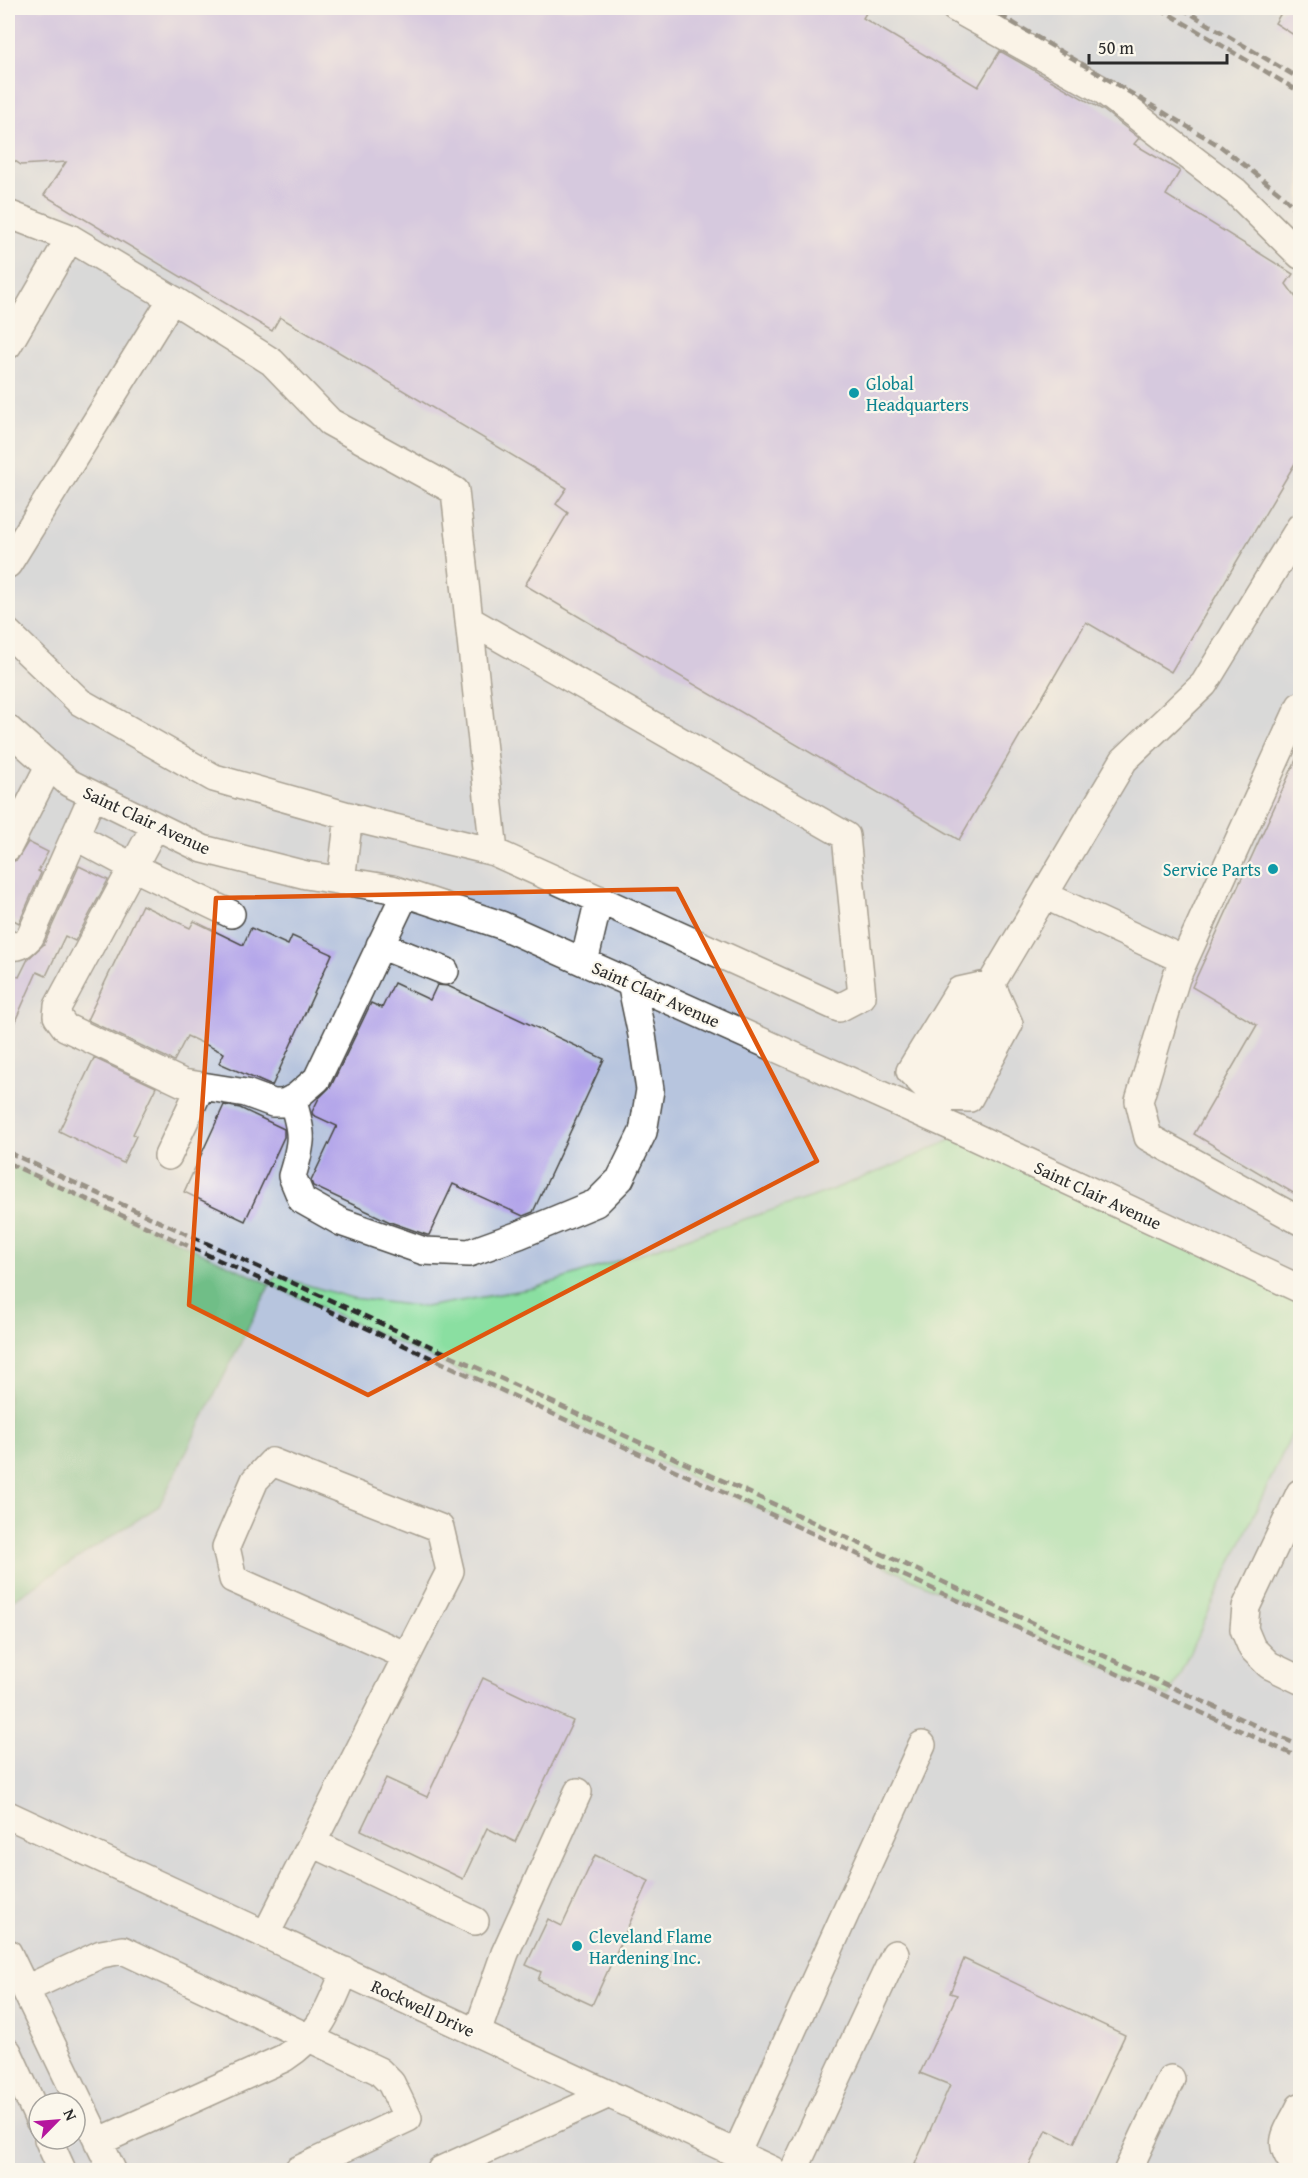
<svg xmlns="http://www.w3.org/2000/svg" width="1308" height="2178" viewBox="0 0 1308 2178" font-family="'Gentium Book Plus',serif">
<rect width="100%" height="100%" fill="#fbf7ec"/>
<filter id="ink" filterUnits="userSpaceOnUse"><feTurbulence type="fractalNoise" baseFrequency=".0167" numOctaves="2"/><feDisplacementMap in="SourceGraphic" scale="12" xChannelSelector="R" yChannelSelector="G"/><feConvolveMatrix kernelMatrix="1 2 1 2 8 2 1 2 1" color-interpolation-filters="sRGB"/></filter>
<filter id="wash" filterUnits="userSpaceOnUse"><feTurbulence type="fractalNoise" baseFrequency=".008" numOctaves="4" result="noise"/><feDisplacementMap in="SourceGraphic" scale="24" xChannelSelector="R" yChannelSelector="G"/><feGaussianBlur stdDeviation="1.35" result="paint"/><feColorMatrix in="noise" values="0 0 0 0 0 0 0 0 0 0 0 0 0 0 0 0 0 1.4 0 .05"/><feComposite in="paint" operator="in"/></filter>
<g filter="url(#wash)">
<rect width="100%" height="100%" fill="#f6e9d3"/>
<path fill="#b7c5de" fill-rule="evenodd" d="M8,8H1300V1289L966,1133L895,1165L818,1195L535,1288L425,1307L352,1298L276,1276L1168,1697L1300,1416V2170H772L8,1815V1603L159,1506L270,1284L8,1163Z
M8,1826L728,2156L700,2170H8ZM39,2103H75V2139H39Z"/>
<path fill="#8adfa1" stroke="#5a8566" stroke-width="1.5" d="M966,1133L1300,1289V1416L1169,1697L270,1284L276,1276L352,1298L425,1307L535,1288L818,1195L895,1165Z"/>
<path fill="#6fbe87" stroke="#4d7459" stroke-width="1.5" d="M8,1163L270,1284L159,1506L8,1603Z"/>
<g id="blocks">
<path fill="#b0a2ea" d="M8,8H869L863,18L978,87L1000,51L1103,110L1139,138L1134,144L1180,171L1166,195L1293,274L1286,284L1300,303V455L1171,672L1086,622L959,840L525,585L568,513L556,504L567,488L280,317L272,331L44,195L66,162L21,165L8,156Z
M1284,8H1300V39L1275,23Z
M1300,751V1197L1194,1134L1257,1025L1192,987Z
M28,842L48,852L38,871L41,873L19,923L8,917V863L17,860Z
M79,866L108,880L75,941L65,936L46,976L37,972L8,1037V972L19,977L28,959L44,944Z
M142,905L190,928L194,921L243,945L251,928L288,945L292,936L332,954L272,1086L219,1063L224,1053L187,1036L174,1061L87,1020Z
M394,983L430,1000L437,985L448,986L604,1059L533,1212L523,1216L453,1184L429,1235H427L390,1222L313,1186L311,1181L337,1126L313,1115L312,1112L319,1098L331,1086L371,1003L382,1008Z
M94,1058L156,1087L133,1134L136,1136L123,1163L59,1131Z
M224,1105L240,1108L284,1129V1137L245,1221L184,1192Z
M483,1678L573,1721L515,1842L487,1828L463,1879L361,1830L386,1778L427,1797Z
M595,1855L649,1881L592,2005L538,1980L541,1972L526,1965L548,1919L562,1926Z
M964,1959L1125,2035L1074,2143L1047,2130L1027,2170H930L915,2164L950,2085L920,2073L957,1995L950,1993Z"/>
</g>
</g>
<g filter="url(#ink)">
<use href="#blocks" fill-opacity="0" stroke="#494844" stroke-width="1.5"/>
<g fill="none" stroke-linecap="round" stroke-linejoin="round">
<defs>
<path id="minor" d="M955,8L1104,91L1236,192L1300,255
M8,214L70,238
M172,299L272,362L330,422L455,491L494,852
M8,345L70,238L172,299L8,564
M8,633L80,702L214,778L366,821L494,852L839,1008L862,996L846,836L469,620
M1300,706L1176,978L1139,1101L1148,1137L1300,1221
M8,729L69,783L203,849L306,875L392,889L501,925L966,1133L1300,1289
M155,826L58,1006L57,1016L65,1027L183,1083L246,1093L273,1103H284L296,1097L317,1079L405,894
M75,836L133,867L231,914
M8,847L49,766
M341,881L349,816
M1044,895L1184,960
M8,944C18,949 22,945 30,937L93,795
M380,945L445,971
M584,962L599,899
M991,984L1009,1024L969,1098L935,1096L910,1071L959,991Z
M935,1096L931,1081L976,1002L991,984L1124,760L1204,684L1300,527
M292,1099C303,1134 303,1140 292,1176L302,1200L341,1222L424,1251L469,1253L519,1235L596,1203L620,1179L643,1132L650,1090L642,1035L631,983
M932,1103L935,1096L949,1089L992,1014L991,988
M168,1156L201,1086
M1300,1493L1246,1607L1244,1629L1252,1648L1269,1665L1300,1680
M8,1815L772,2170
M313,1843L475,1921
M266,1934L450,1571L440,1528L272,1462L255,1480L226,1547L233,1579L407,1656
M8,1953L112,2170
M26,1989L101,1954L123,1950L379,2071L391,2083L408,2118L298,2170
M477,2033L505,1953L578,1792
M8,2052L39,2120
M48,2139L62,2170
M98,2142L284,2058C322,2033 328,2011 345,1971
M736,2154L922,1745
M441,2170L609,2094
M794,2170L895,1954
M1128,2170L1171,2079
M1299,2170C1274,2143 1286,2136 1300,2107"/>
</defs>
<use href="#minor" stroke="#494844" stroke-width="30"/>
<use href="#minor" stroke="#fff" stroke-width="27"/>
<path stroke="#2b2b2b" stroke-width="4.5" stroke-dasharray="9 4.5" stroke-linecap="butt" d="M988,8L1220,146L1281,194L1300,214
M1159,8L1300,92
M1181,8L1300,79
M8,1152L1300,1746
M8,1163L1300,1758"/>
</g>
</g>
<path d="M0 0H1308V2178H0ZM677,889L817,1161L368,1395L189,1305L216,898Z" fill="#f6e9d3" fill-opacity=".55" fill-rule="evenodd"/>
<path fill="none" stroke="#df570e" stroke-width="4.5" stroke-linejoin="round" d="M677,889L817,1161L368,1395L189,1305L216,898Z"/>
<g fill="#0f9aa8" stroke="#fbf7ec" stroke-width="2">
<circle cx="854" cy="393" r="6"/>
<circle cx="1273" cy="869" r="6"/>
<circle cx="577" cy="1946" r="6"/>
</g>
<g text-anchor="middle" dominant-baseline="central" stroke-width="4.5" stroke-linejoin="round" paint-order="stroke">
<g font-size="18" fill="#0d838f" stroke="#fbf7ec" text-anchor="start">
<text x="866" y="383">Global<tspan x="866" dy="21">Headquarters</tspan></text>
<text x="1261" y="869" text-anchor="end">Service Parts</text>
<text x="589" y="1936">Cleveland Flame<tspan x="589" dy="21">Hardening Inc.</tspan></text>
</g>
<g font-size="18" fill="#2b2b2b" stroke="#fbf7ec">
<text transform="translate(147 820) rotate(25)">Saint Clair Avenue</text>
<text transform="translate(656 994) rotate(24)">Saint Clair Avenue</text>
<text transform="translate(1098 1195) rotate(25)">Saint Clair Avenue</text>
<text transform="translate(423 2008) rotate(25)">Rockwell Drive</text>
</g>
</g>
<rect width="1308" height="2178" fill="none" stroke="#fbf7ec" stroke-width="30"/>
<g transform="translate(57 2121) rotate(65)"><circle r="28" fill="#fbf7ec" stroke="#a8a59f" stroke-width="1.5"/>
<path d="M0-4.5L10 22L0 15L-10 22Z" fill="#b5179e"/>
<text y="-9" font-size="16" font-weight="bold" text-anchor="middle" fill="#2b2b2b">N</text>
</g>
<path d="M1089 54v9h138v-9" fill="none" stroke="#2b2b2b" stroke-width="3"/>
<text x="1098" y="54" font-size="18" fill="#2b2b2b" stroke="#fbf7ec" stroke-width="4.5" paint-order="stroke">50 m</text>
</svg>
